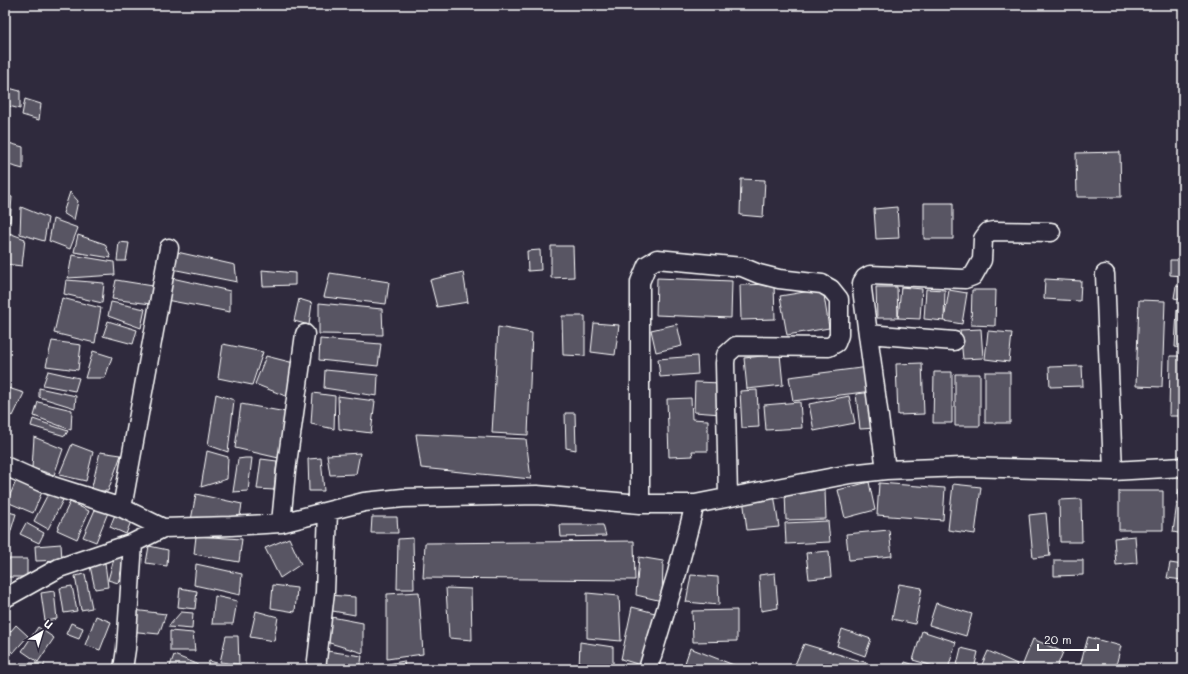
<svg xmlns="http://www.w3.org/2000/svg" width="1188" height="674" viewBox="0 0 1188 674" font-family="Mali,sans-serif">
<rect width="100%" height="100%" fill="#2f2a3d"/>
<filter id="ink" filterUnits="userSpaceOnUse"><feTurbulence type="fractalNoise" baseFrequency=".025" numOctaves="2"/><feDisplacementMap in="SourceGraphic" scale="8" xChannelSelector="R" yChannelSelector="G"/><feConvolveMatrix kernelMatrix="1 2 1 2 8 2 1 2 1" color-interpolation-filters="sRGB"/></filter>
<g filter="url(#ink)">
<path fill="#595564" stroke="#fff" d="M5,87L20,91V109L5,105Z
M25,99L41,104L39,120L22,115Z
M5,142L23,147V169L5,164Z
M1120,152L1121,197H1077L1076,153Z
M741,179L765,180L763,217L740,215Z
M70,192L78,201L74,220L63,213Z
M5,195L12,197L10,222L5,220Z
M924,203H953V239H924Z
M21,207L48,218L44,241L20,234Z
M897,207L899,238L876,239L874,209Z
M53,219L78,228L70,249L49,241Z
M9,233L25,239L22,266L5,264Z
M78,235L105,244L111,258L74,252Z
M119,242L129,243L126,261H117Z
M551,246H573L574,277L551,278Z
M540,250L541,270L528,271L527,251Z
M177,252L235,265L237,282L172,269Z
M72,255L114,262L115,275L68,278Z
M1170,260H1183V276L1170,275Z
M262,270L295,273V285L263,286Z
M463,272L468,302L437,307L430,280Z
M330,273L389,282L386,304L324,297Z
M172,278L230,291V312L166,300Z
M657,278L732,281L731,318L656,315Z
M1045,279L1081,281L1080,301L1044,299Z
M66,280L104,283L102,303L64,294Z
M116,280L153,286L151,304L112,299Z
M774,284L775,319L741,320L740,285Z
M1176,286L1183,287V300L1174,298Z
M876,287H897L898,318H877Z
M901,287L922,289L920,319L898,318Z
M823,289L829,328L787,335L780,296Z
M926,289L945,290L944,321L924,319Z
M949,290L967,293L962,324L944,321Z
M972,290H996L995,326L971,325Z
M62,298L101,308L95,343L54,333Z
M299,299L312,303L309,325L294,321Z
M1139,300L1165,301L1162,387L1136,386Z
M111,302L145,309L141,328L108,316Z
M319,303L382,309L383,335L319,334Z
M1177,310H1183V348L1175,347Z
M562,316H585V356L563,355Z
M108,321L137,330L133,344L103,336Z
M594,323L619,325L615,355L591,352Z
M677,324L682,346L656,352L651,330Z
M498,327L532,333L528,435L492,433Z
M981,329L983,358L963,359L960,330Z
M988,331L1012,333L1009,362L985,359Z
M320,339L381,344L378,366L319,360Z
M52,341L81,345L78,370L46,366Z
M223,344L263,352L252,385L218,378Z
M93,351L112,357L105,378H85Z
M780,354L783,385L747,389L744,358Z
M266,356L294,363L288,397L255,384Z
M697,356L698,374L660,377L658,359Z
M1170,356H1183V416H1169Z
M922,363L924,414L898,415L896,364Z
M1082,366L1083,386L1050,387L1049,367Z
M869,367L872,391L793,401L789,377Z
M325,370L378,375L377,396L324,388Z
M48,371L79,378L75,391L43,385Z
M934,372H952V423H933Z
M985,372H1010V423H985Z
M955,374H980V426H955Z
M695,382L723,383L721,414L694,412Z
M5,387L24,393L13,416L5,414Z
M39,388L76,396L75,408L39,397Z
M757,390L759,427L742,428L740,391Z
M872,392L876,428L860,429L856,394Z
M313,393L335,396L334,429L311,424Z
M216,394L234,400L228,452L208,445Z
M338,396L375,401L371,433L339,429Z
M849,396L855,423L814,431L809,404Z
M691,398L692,419L708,420V451H692L693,456L669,457L667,399Z
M38,402L72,410L71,430L34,416Z
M800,402L802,428L766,430L764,405Z
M241,404L286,412L283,459L235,448Z
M565,413H575L576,450L566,448Z
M33,419L68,431L65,436L31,426Z
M416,434L526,439L531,479L421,468Z
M34,437L63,449L54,475L32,468Z
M72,444L93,452L86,481L59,475Z
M207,451L228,457L227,479L201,487Z
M100,452L121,455L108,491H91Z
M360,453L356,474L330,475L327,455Z
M245,458H252L248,491L233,492L238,459Z
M321,458L324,491H309L308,459Z
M261,459L277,461L274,490L257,489Z
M16,481L42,492L33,513L7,502Z
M869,482L875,510L845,518L838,490Z
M879,483L945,488L943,520L877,515Z
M953,484L981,487L975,534L948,530Z
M1179,489L1183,490V534L1173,532Z
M825,490L826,519L786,520L785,491Z
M1119,491H1163V530H1119Z
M49,492L63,500L48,529L34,521Z
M196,494L242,504L240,516L191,520Z
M774,494L779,527L747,530L743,498Z
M1081,499L1082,542H1060L1059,500Z
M70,502L89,511L77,539L57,530Z
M97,505L109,510L96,542L83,537Z
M5,511L16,514L9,537L5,536Z
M116,512L132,519L126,534L110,527Z
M1046,513L1050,556L1033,558L1029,515Z
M372,517H397L398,533H371Z
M828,521L830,542L786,544L785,523Z
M26,523L44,533L39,543L20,534Z
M560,525H603L606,536L561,537Z
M889,530L892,556L849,560L846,534Z
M196,536L242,539L239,562L194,554Z
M1135,536L1137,563L1116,565L1114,538Z
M289,538L301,564L280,578L265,548Z
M413,538L414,589H397L398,539Z
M634,541L635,580L423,578L425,543Z
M61,544L62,560L36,561L35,546Z
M149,546L168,550L167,566L146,563Z
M829,551L831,577L809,579L806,553Z
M115,555L125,558L118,583L108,580Z
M639,557L663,561L662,601L636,595Z
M6,559H27V577H7Z
M1054,560H1083V575L1054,576Z
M105,563L108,587L95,589L90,566Z
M1170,563L1183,565V580L1167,578Z
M196,564L242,574L240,595L194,585Z
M775,573L778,608L761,611L759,575Z
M85,574L92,608L81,610L75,576Z
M691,575L718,577L719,605L686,602Z
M899,584L922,588L915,624L892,619Z
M273,585L297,588L295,612L271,608Z
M72,586L77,611L64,613L60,588Z
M180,588L197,591L195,609L178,607Z
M446,588L471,589L472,640L449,638Z
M54,591L57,619L45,621L41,593Z
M419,592L423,654L387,659V594Z
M587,593L619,596L621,641L587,638Z
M329,595L355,597V615L327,610Z
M215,596L237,601L233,624H212Z
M936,603L972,614L966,636L929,625Z
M632,607L655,613L640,665L621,659Z
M133,610L166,614L159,634L128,631Z
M737,610V641L693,642L692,611Z
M256,611L278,617L274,641L250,637Z
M181,612L193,613L192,629L168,627Z
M96,616L111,622L100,650L85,645Z
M326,616L363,623V653L323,641Z
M71,623L83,628L79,639L66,634Z
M16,625L28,636L13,653L5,646V638Z
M38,627L54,638L38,662L22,651Z
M842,629L871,639L865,656L837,646Z
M170,631L193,633L195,651H170Z
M922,631L956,642L948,669H943L913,660Z
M226,636H238L239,664L220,662Z
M1088,637L1121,646L1115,669H1090L1080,666Z
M1033,639L1063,652L1056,669H1021Z
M580,642L613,647V669H579Z
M804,644L868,663L866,669H793Z
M690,648L744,669H683Z
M961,648L978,652L974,669H956Z
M327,651L362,656L360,669H332L326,667Z
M988,651L1017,664L1015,669H980Z
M174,655L197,664L196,669H169Z
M209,661L241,669H207Z
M404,661L405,669H388V664Z
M905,662L929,669H903Z
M20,663H44V669H20Z"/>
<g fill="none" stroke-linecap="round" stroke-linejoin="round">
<defs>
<path id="street" d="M1105,274L1113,471
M868,334L954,341
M5,466L43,483L122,508L163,528L231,526L281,523L364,502L403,498L537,495L640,504H695L850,474L886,470L963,467L1113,471L1183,467
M886,470L862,289V283L865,278L870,275L965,279L973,276L982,260L983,239L988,232L994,231L1051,232
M640,504V282L647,265L657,259L742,267L759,274L779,279L822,284L831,289L839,299V335L836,343L829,347L736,346L726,355L725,363L728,497
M122,508L169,248
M281,523L286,471L305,334
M5,598L59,568L133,543L163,528
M123,669L126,649L133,543
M316,669L325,592L328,512
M648,669L677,573L695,504"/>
</defs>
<use href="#street" stroke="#fff" stroke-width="21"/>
<use href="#street" stroke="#2f2a3d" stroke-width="18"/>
</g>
</g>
<rect width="1188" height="674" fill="none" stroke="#2f2a3d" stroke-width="20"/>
<rect x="10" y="10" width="1168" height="654" fill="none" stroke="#fff" stroke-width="1.5" filter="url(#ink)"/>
<g transform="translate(42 632) rotate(38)" stroke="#2f2a3d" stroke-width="3" paint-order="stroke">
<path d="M0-3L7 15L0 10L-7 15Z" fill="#ffffff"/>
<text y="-6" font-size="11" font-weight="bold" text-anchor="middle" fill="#ffffff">U</text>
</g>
<path d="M1038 644v6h60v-6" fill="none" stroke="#ffffff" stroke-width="2"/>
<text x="1044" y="644" font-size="12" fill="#ffffff" stroke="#2f2a3d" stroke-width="3" paint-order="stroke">20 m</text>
</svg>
